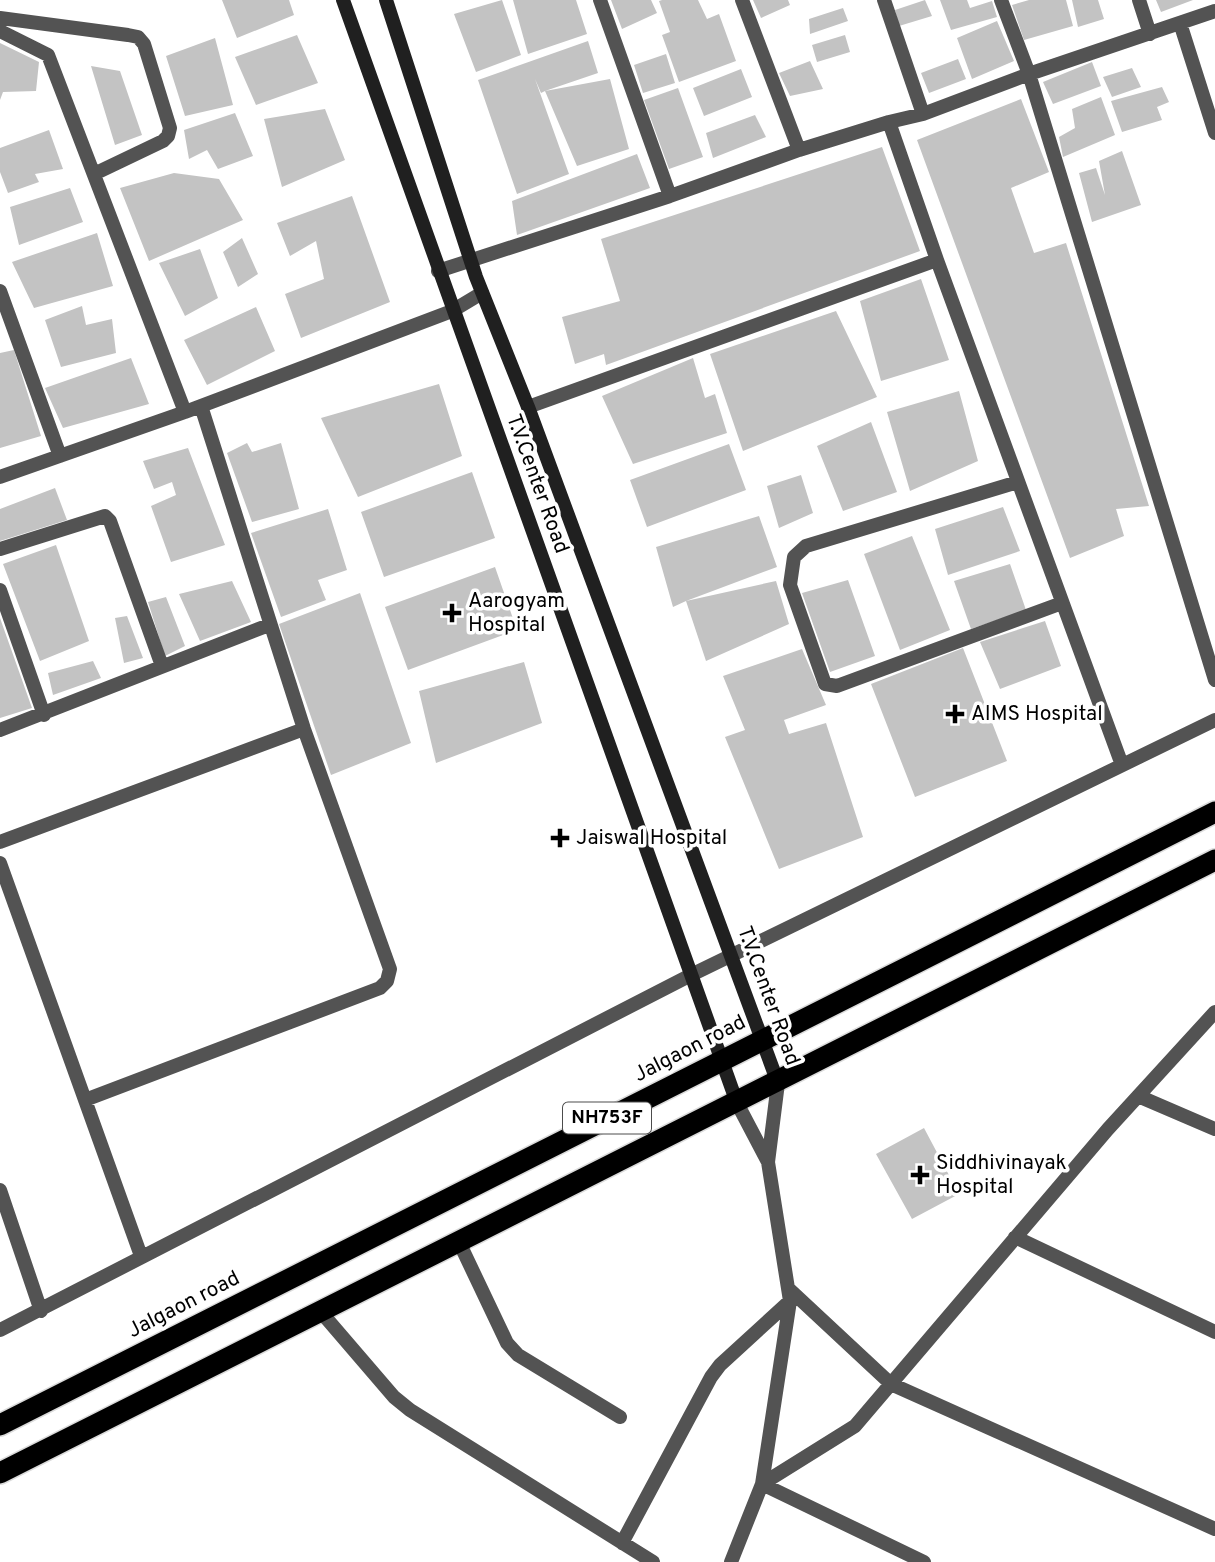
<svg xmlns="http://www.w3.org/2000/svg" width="1215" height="1562" viewBox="0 0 1215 1562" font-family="Overpass,sans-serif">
<rect width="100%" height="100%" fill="#fff"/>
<path fill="#c3c3c3" d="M222,0H289L294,15L237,38Z
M502,0L521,55L476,72L454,14Z
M513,0H576L587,34L528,54Z
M611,0H651L657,13L622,29Z
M662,0H698L707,19L719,14L736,61L679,82L662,35L670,32L659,1Z
M753,0H788L790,5L761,18Z
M925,0L932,16L899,26L895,10Z
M940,0H967L970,8L992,1L997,17L951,30Z
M1029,0H1066L1073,26L1024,40L1012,5Z
M1072,0H1098L1104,19L1078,27Z
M1156,0H1193L1161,12Z
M843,8L848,21L810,34L809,19Z
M997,21L1014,61L972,79L957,38Z
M297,35L318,83L256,105L235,57Z
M845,35L850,52L817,62L812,45Z
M215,38L233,105L185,116L166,56Z
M588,41L598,73L545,91L610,79L629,149L577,166L545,91L541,93L535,79L569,174L517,194L478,80Z
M0,43L39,62L36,91L3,92L0,100Z
M666,54L675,83L643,93L634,65Z
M958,59L966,79L929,93L921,73Z
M810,61L823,89L790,96L779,73Z
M1092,62L1101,86L1053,104L1043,82Z
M91,66L120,71L142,135L115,145Z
M1132,68L1141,87L1112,97L1103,77Z
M741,69L752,97L704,116L693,88Z
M1162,87L1169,102L1157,107L1162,120L1122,132L1111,101Z
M678,88L703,157L669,169L644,100Z
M1101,97L1115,135L1063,157L1059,137L1075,128L1072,109Z
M1021,99L1049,172L1011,188L1034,253L1066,243L1149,506L1116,509L1124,536L1070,558L917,140Z
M325,109L345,160L282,187L264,119Z
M235,113L253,156L218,169L207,150L189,159L184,130Z
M755,115L766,137L713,158L706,133Z
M49,130L63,169L35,174L39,182L8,193L0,172V148Z
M882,147L920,251L606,365L604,354L575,364L562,317L620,301L601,239Z
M1122,151L1141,205L1092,222L1079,173L1096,168L1105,195L1099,161Z
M637,154L650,188L517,235L512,201Z
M174,173L219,179L243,220L149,261L120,188Z
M70,188L83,222L19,245L10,207Z
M352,196L390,302L301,338L285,294L324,279L316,241L290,256L277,223Z
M97,233L113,286L34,308L12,262Z
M242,238L258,274L238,287L223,252Z
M200,249L218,298L185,316L159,263Z
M921,279L949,360L881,381L860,301Z
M82,306L86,325L112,319L116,353L61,367L45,320Z
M256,307L275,351L207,385L184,340Z
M836,311L877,397L743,451L710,354Z
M14,350L41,436L0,448V353Z
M131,358L149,404L63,428L45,388Z
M693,358L705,398L715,394L727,433L633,464L602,396Z
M439,384L462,456L358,497L321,418Z
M959,391L978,461L910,491L887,412Z
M871,422L897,492L843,511L817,446Z
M247,443L252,452L281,443L299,509L252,522L227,453Z
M729,444L746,490L647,527L630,480Z
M188,448L225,545L171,562L151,506L176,495L172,482L154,489L143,461Z
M472,472L495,538L384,577L361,512Z
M801,475L813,513L779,528L767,486Z
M55,488L67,520L0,541V509Z
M1003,507L1020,551L948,575L935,529Z
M328,509L347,570L318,580L326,600L281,617L251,533Z
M759,516L777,567L686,601L776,581L789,624L706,661L686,601L673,607L656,547Z
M912,536L950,630L900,650L864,554Z
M56,545L89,641L40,661L3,564Z
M1010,564L1026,610L971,629L954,581Z
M495,567L517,630L408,670L385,607Z
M848,580L875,656L830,672L802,593Z
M232,581L251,622L200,641L179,594Z
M360,593L411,743L331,775L279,624Z
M166,597L185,646L165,656L148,602Z
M127,616L143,658L124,663L115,618Z
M0,618L32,708L0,718Z
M1045,621L1061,666L1000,689L980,642Z
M963,648L1007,761L915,797L871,684Z
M802,649L826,705L784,720L789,734L826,723L863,837L779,869L725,737L745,730L723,676Z
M93,661L101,678L53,695L48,673Z
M524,662L542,723L436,763L419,691Z
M924,1128L959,1194L912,1219L876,1154Z"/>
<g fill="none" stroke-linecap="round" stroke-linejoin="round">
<defs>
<path id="highway" d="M0,1425L1215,812
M0,1473L1215,860"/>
</defs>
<use href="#highway" stroke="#dbdbdb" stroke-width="24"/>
<path stroke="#535353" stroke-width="14" d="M600,0L670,196
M742,0L799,150
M884,0L923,114
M1001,0L1029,74L1215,680
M1139,0L1150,34
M0,18L128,35L138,37L144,44L170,128L168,136L163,141L94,174
M1180,23L1215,133
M0,31L48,55L185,412
M889,122L937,260L1122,765
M438,271L670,196L799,150L889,122L923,114L1029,74L1215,11
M0,291L60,456
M528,407L937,260
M0,477L185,412L452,311L482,293
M1018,482L806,546L794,557L790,585L825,684L837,686L1062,603
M0,549L105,516L110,521L162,666
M0,590L44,715
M0,730L269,625
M0,842L304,729
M0,863L141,1256
M1138,1096L1215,1129
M85,1100L380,988L387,981L390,969L304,729L201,406
M737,1103L768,1162
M0,1190L41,1311
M1015,1237L1215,1332
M459,1242L507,1343L518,1355L620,1417
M789,1289L891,1384L1215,1529
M321,1312L394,1397L410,1410L653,1562
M0,1330L691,975L1215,720
M762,1484L855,1426L1108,1129L1215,1012
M762,1484L924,1562
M622,1543L711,1377L720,1365L790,1301
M731,1562L762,1484L790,1301L768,1162L778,1083"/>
<path stroke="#202020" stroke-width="14" d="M343,0L737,1103
M386,0L476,277L528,407L778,1083"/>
<use href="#highway" stroke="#000" stroke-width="21"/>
</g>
<g fill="#000" stroke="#fff" stroke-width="2.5">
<path d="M448.5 602.5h7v7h7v7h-7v7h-7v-7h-7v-7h7z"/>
<path d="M951.5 703.5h7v7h7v7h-7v7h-7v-7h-7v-7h7z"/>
<path d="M556.5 827.5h7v7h7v7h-7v7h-7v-7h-7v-7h7z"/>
<path d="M916.5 1164.5h7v7h7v7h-7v7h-7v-7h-7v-7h7z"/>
</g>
<g text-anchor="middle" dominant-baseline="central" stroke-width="7" stroke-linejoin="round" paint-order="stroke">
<rect fill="#fff" stroke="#4c4c4c" stroke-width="2" x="563" y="1102.5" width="88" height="31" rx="5"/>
<g font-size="19" font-weight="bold" fill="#000">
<text x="607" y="1118">NH753F</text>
</g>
<g font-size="21" fill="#000" stroke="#fff">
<text transform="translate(537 484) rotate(70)">T.V.Center Road</text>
<text transform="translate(768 996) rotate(70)">T.V.Center Road</text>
<text transform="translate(690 1049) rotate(-27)">Jalgaon road</text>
<text transform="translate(184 1305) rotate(-27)">Jalgaon road</text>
</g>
<g font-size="21" fill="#000" stroke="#fff" text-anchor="start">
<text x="468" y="601">Aarogyam<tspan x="468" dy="24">Hospital</tspan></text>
<text x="971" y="714">AIMS Hospital</text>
<text x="576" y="838">Jaiswal Hospital</text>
<text x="936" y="1163">Siddhivinayak<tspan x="936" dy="24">Hospital</tspan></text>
</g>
</g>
</svg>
